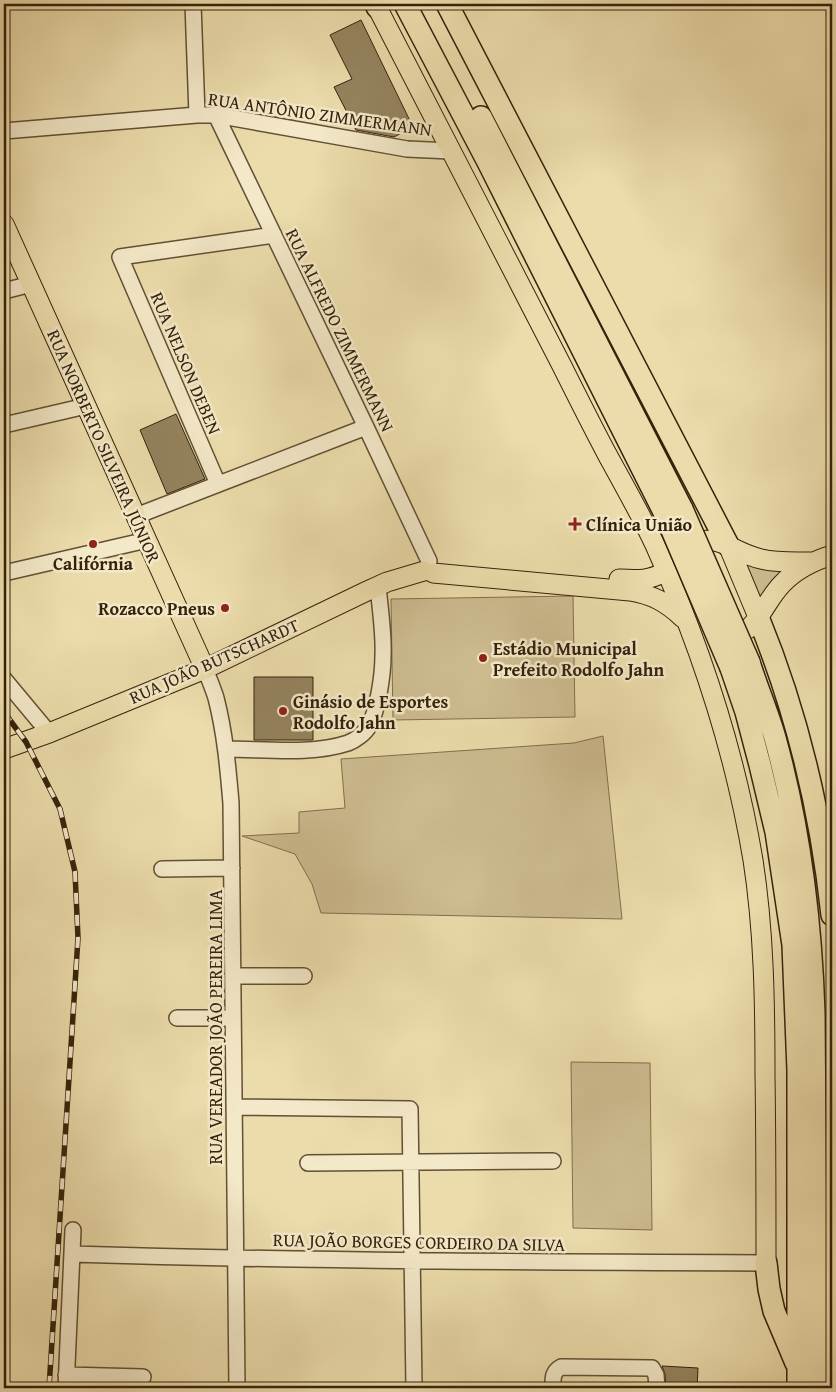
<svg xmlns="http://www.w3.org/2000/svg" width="836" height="1392" viewBox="0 0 836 1392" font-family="'Gentium Book Plus',serif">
<rect width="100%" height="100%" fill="#ecdcab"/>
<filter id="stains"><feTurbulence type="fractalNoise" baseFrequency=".004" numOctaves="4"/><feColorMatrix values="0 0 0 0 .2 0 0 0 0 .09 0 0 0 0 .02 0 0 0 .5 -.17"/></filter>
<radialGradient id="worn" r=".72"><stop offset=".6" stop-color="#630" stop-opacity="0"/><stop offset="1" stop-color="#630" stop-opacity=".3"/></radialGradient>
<path fill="#cdbc90" stroke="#806f4e" d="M744,564L763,569H789L769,584L760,600Z
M573,596L575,717L393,720L391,599Z
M603,736L622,919L321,913L312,884L295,854L242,836L299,833V812L345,808L341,759L574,743Z
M571,1062L650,1063L652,1230L573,1228Z"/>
<path fill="#94835e" stroke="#34220b" d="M361,20L413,127L394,137L356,130L334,87L352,79L330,35Z
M176,414L205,479L167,494L140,430Z
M254,677H313V740H254Z
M662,1366L698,1368L697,1388H666L665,1374Z"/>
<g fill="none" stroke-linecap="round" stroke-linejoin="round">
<defs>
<path id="minor" d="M193,4L197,115
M216,115L366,427L429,561
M4,131L197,115H216L407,149L451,151
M4,291L31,284
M4,425L86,406
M218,484L120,257L274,235
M136,516L366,427
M4,573L147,540
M205,669C209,679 213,688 216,698C225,733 228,768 231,803L237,1388
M4,679L49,733
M226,749C265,749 312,755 348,743C356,740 365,733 369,726C378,710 383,674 383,655C384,634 380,608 378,586
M162,869L232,868
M233,976H304
M177,1018H233
M234,1107L410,1109L414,1388
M308,1163L553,1161
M72,1254C303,1261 535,1262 766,1263
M66,1375L143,1377
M66,1388L73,1230
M553,1388C553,1379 552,1372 561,1367L652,1368L656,1375L657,1388"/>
<path id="major" d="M377,7C438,126 500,246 562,366C577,396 592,426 608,456C624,485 641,515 655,545C700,645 735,752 753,860C764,931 765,1003 765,1075C766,1138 766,1200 766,1263
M4,224L205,669
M728,545L758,617
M683,546C718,530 730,552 761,559C777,563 795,562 812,562
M433,573L630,591C653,595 666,602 683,618
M619,579C637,580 650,581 666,571
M724,639C758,634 761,606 782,584C796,569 813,561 832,555
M4,749L49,733L205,669L365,592L387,582L424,571"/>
<path id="highway" d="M376,4L377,7
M405,4L488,162L666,516
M447,4L728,545
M481,117L682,509
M758,617C797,712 821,813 832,915
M749,662C757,688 768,713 775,738C800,828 811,921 814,1013L817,1388
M731,668L746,712L760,765L776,832L793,945L798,1070V1388
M766,1263L769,1289L774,1311L796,1363
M826,1336L832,1304"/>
</defs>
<use href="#minor" stroke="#625033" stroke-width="18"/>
<use href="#major" stroke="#34220b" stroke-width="21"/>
<use href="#highway" stroke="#34220b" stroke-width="24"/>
<use href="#minor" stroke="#f3e8c8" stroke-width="15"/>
<use href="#major" stroke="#ecdcab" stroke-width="19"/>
<use href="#highway" stroke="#ecdcab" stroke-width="21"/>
<defs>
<path id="rail" d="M4,712L26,742L60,809L75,872L78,938L49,1388"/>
</defs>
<use href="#rail" stroke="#34220b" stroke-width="5.5"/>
<use href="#rail" stroke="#f3e8c8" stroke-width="4" stroke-dasharray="11" stroke-linecap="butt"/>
<defs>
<path id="highway-bridge" d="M682,509L749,662
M666,516L731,668"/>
</defs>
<use href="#highway-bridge" stroke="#34220b" stroke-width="24" stroke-linecap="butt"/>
<use href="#highway-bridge" stroke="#ecdcab" stroke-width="21"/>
</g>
<g fill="#8f2418" stroke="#f3e8c8" stroke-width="2">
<path d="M572.5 516.5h5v5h5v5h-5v5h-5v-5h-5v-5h5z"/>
<circle cx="93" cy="544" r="5"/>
<circle cx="225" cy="608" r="5"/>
<circle cx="483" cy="658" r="5"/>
<circle cx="283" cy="711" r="5"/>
</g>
<g text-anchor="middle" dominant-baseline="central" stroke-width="5" stroke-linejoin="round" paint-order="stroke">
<g font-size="18" fill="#34220b" stroke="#f3e8c8">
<text transform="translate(320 114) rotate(8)">RUA ANTÔNIO ZIMMERMANN</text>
<text transform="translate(340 330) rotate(64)">RUA ALFREDO ZIMMERMANN</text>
<text transform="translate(186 363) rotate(67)">RUA NELSON DEBEN</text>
<text transform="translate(104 446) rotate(66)">RUA NORBERTO SILVEIRA JÚNIOR</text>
<text transform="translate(214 661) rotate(-24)">RUA JOÃO BUTSCHARDT</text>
<text transform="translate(215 1027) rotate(-90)">RUA VEREADOR JOÃO PEREIRA LIMA</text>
<text transform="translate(419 1242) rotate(1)">RUA JOÃO BORGES CORDEIRO DA SILVA</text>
</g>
<g font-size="18" font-weight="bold" fill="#34220b" stroke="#f3e8c8" text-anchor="start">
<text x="586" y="524">Clínica União</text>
<text x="93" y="563" text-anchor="middle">Califórnia</text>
<text x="215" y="608" text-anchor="end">Rozacco Pneus</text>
<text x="493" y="648">Estádio Municipal<tspan x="493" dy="21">Prefeito Rodolfo Jahn</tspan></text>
<text x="293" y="701">Ginásio de Esportes<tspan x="293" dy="21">Rodolfo Jahn</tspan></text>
</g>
</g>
<rect width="836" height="1392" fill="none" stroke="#ecdcab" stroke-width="20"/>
<rect x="5" y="5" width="826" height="1382" fill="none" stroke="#34220b" stroke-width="2.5"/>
<rect x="10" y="10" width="816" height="1372" fill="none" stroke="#34220b"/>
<rect width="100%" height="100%" filter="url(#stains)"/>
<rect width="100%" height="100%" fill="url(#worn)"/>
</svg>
